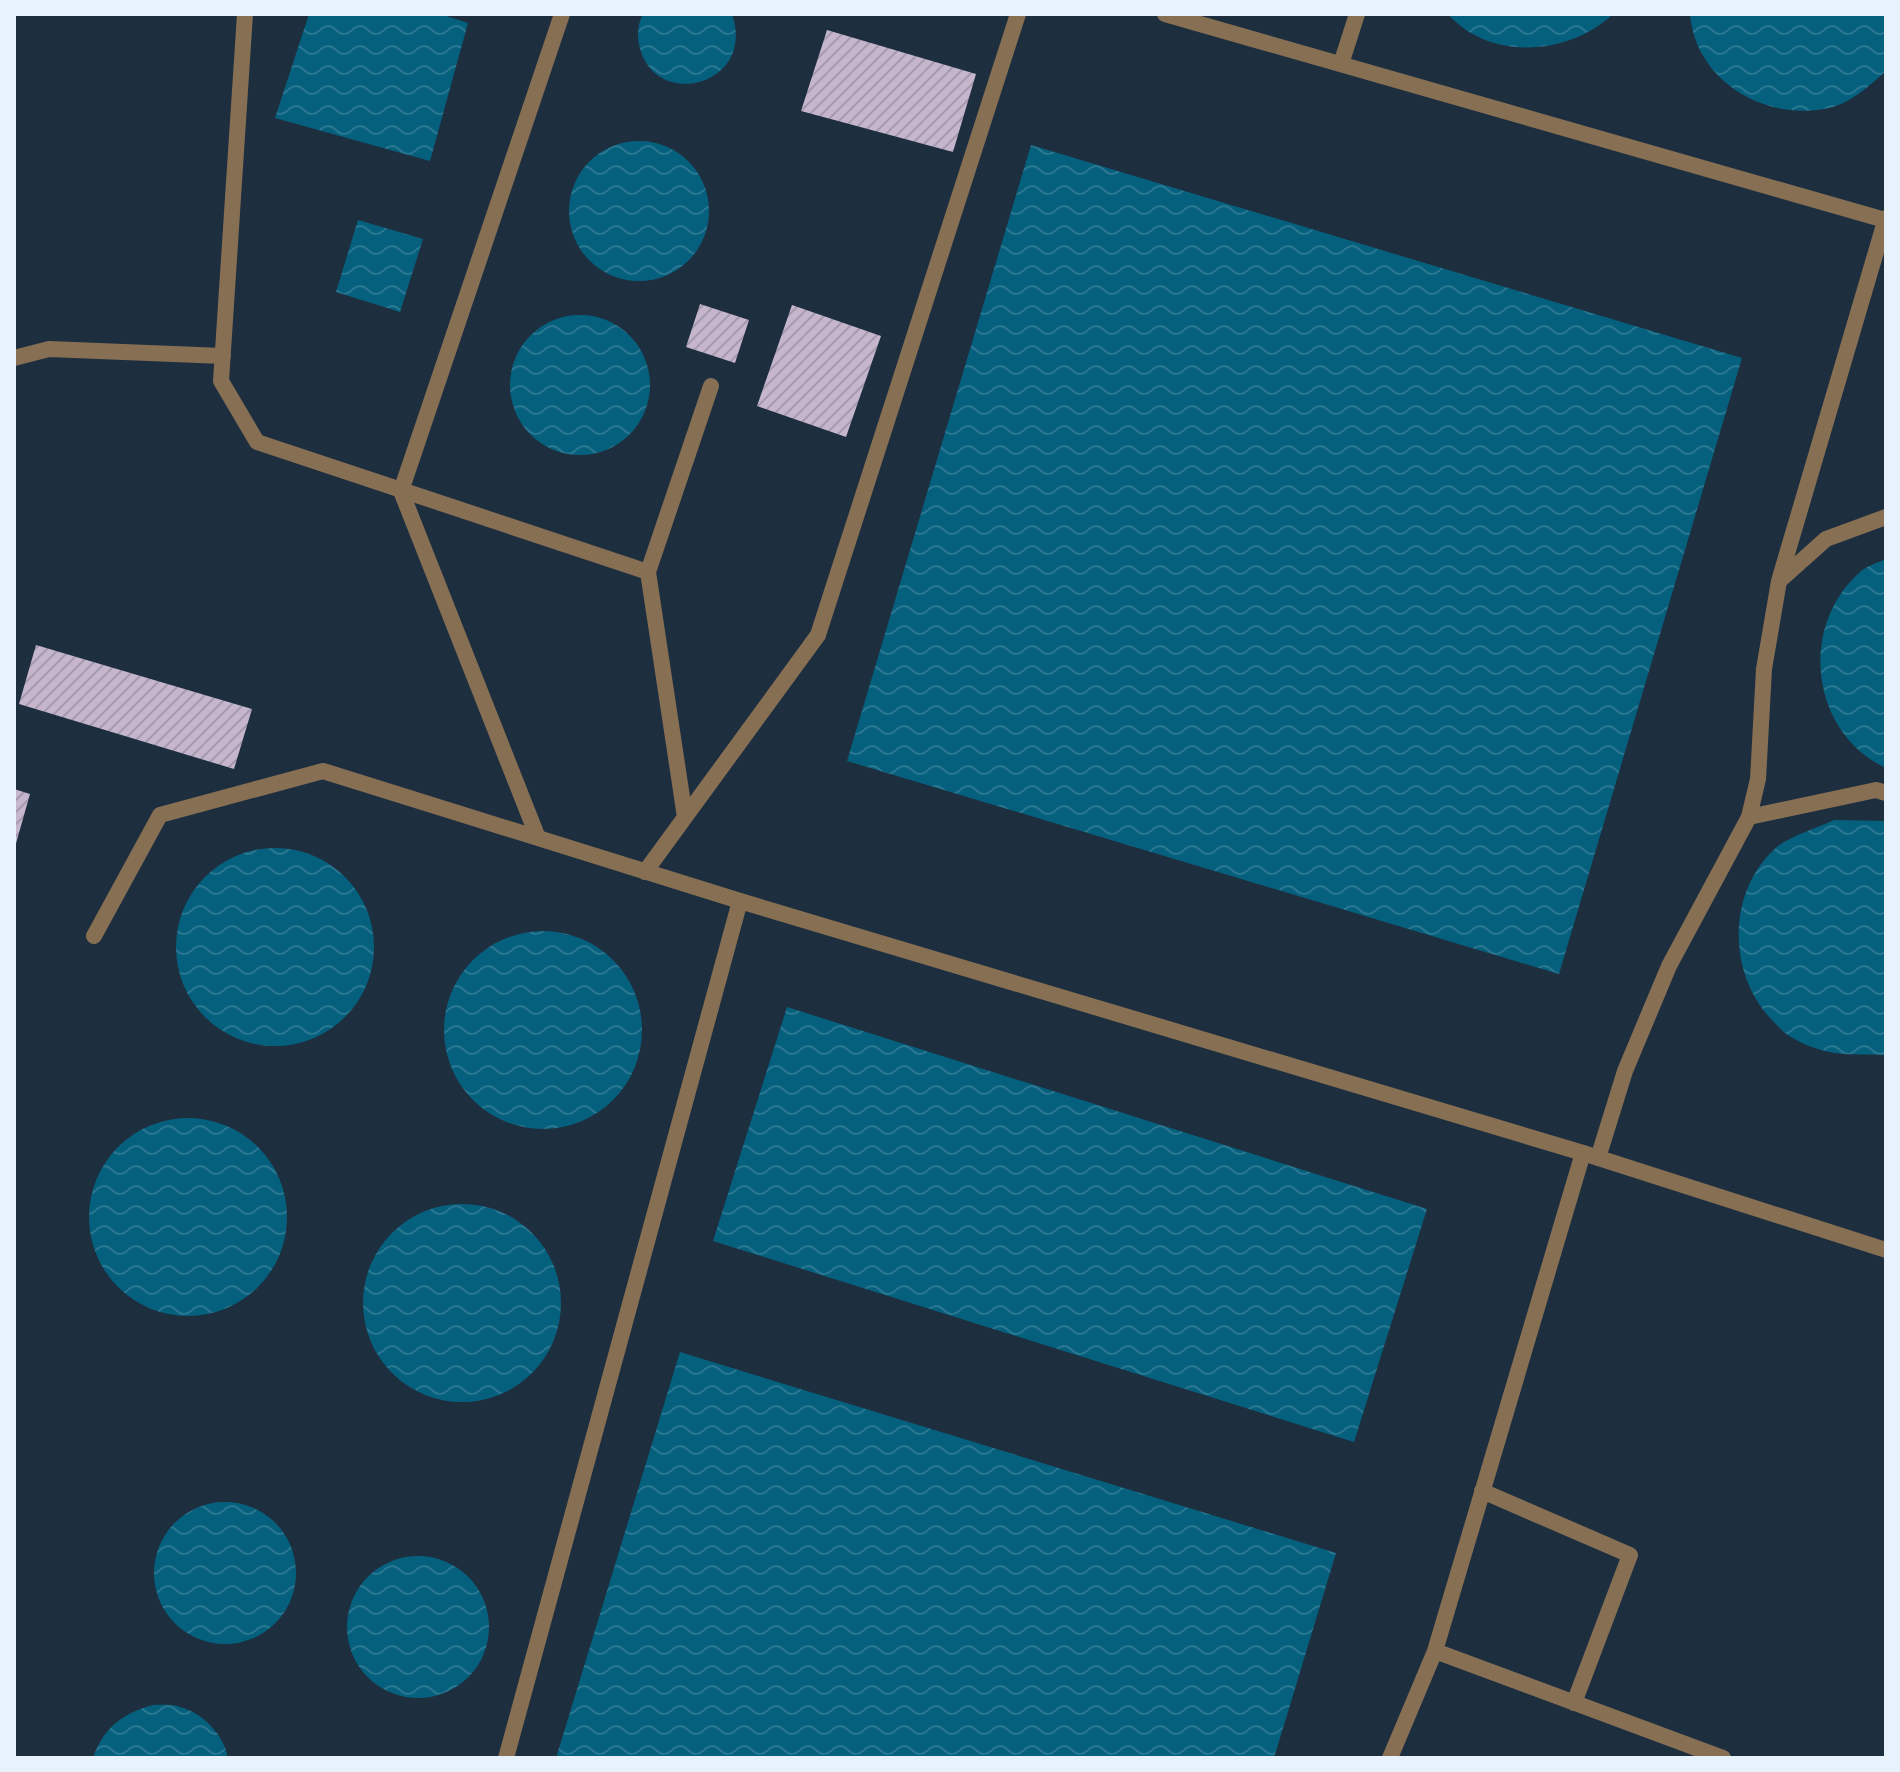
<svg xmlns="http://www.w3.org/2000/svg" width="1900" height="1772" viewBox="0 0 1900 1772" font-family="Montserrat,sans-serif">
<defs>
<pattern id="water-waves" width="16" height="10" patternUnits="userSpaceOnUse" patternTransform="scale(2)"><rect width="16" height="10" fill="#05607e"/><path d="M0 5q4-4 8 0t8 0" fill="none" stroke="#297791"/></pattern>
<pattern id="building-hatch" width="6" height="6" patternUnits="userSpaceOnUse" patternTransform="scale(2)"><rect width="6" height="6" fill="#c5b5cd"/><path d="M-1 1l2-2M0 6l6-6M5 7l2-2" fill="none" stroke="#a59aad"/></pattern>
</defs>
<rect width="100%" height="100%" fill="#1d2e3f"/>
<path fill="url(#water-waves)" d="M309,14H440L468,23L430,161L275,118Z
M643,14H732C757,87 652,112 639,44C637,34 638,23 643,14Z
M1448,14H1613C1570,55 1490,62 1448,14Z
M1690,14H1886V71C1868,87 1849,105 1824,109C1763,120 1695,80 1690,14Z
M569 211a70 70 0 1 1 140 0a70 70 0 1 1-140 0Z
M1031,145L1742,358L1559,974L847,761Z
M358,220L423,239L400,312L336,292Z
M510 385a70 70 0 1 1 140 0a70 70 0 1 1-140 0Z
M1886,559V768C1811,733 1798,628 1859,573C1866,566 1877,563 1886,559Z
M1834,820L1886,821L1885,1055C1847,1054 1825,1057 1791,1037C1784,1033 1778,1026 1773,1021C1727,975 1726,890 1778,846C1793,835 1817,828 1834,820Z
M176 947a99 99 0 1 1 198 0a99 99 0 1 1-198 0Z
M444 1030a99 99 0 1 1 198 0a99 99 0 1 1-198 0Z
M787,1007L1427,1209L1354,1442L713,1241Z
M89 1217a99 99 0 1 1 198 0a99 99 0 1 1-198 0Z
M363 1303a99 99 0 1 1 198 0a99 99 0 1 1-198 0Z
M680,1352L1336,1553L1274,1758H556Z
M154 1573a71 71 0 1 1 142 0a71 71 0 1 1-142 0Z
M347 1627a71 71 0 1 1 142 0a71 71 0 1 1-142 0Z
M153,1705C161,1705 172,1704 180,1707C203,1713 224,1735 228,1758H93C103,1728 123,1713 153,1705Z"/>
<path fill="url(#building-hatch)" d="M827,30L976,74L953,152L801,111Z
M700,304L749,320L735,363L686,347Z
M792,305L881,336L846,437L757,406Z
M36,645L252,709L234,769L19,704Z
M14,789L30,794L15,847H14Z"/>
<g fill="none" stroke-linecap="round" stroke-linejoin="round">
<path stroke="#876f54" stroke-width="16" d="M245,14L221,381L257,442L648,572L685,817
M1165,14L1885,220
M1341,64L1357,14
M14,358L49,349L223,356
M648,572L711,386
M1779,581L1886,218
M1749,817L1758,779L1764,669L1779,581L1826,539L1886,517
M538,838L401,491L562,14
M645,872L818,635L1018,14
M94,936L160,815L323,771L740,901L1583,1153L1886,1250
M1583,1153L1435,1651L1723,1758
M1598,1158L1625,1071L1669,966L1749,817L1876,790L1886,793
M1482,1491L1630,1555L1574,1703
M506,1758L740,901
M1390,1758L1435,1651"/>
</g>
<rect width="1900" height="1772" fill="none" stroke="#e7f2fd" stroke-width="32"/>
</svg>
